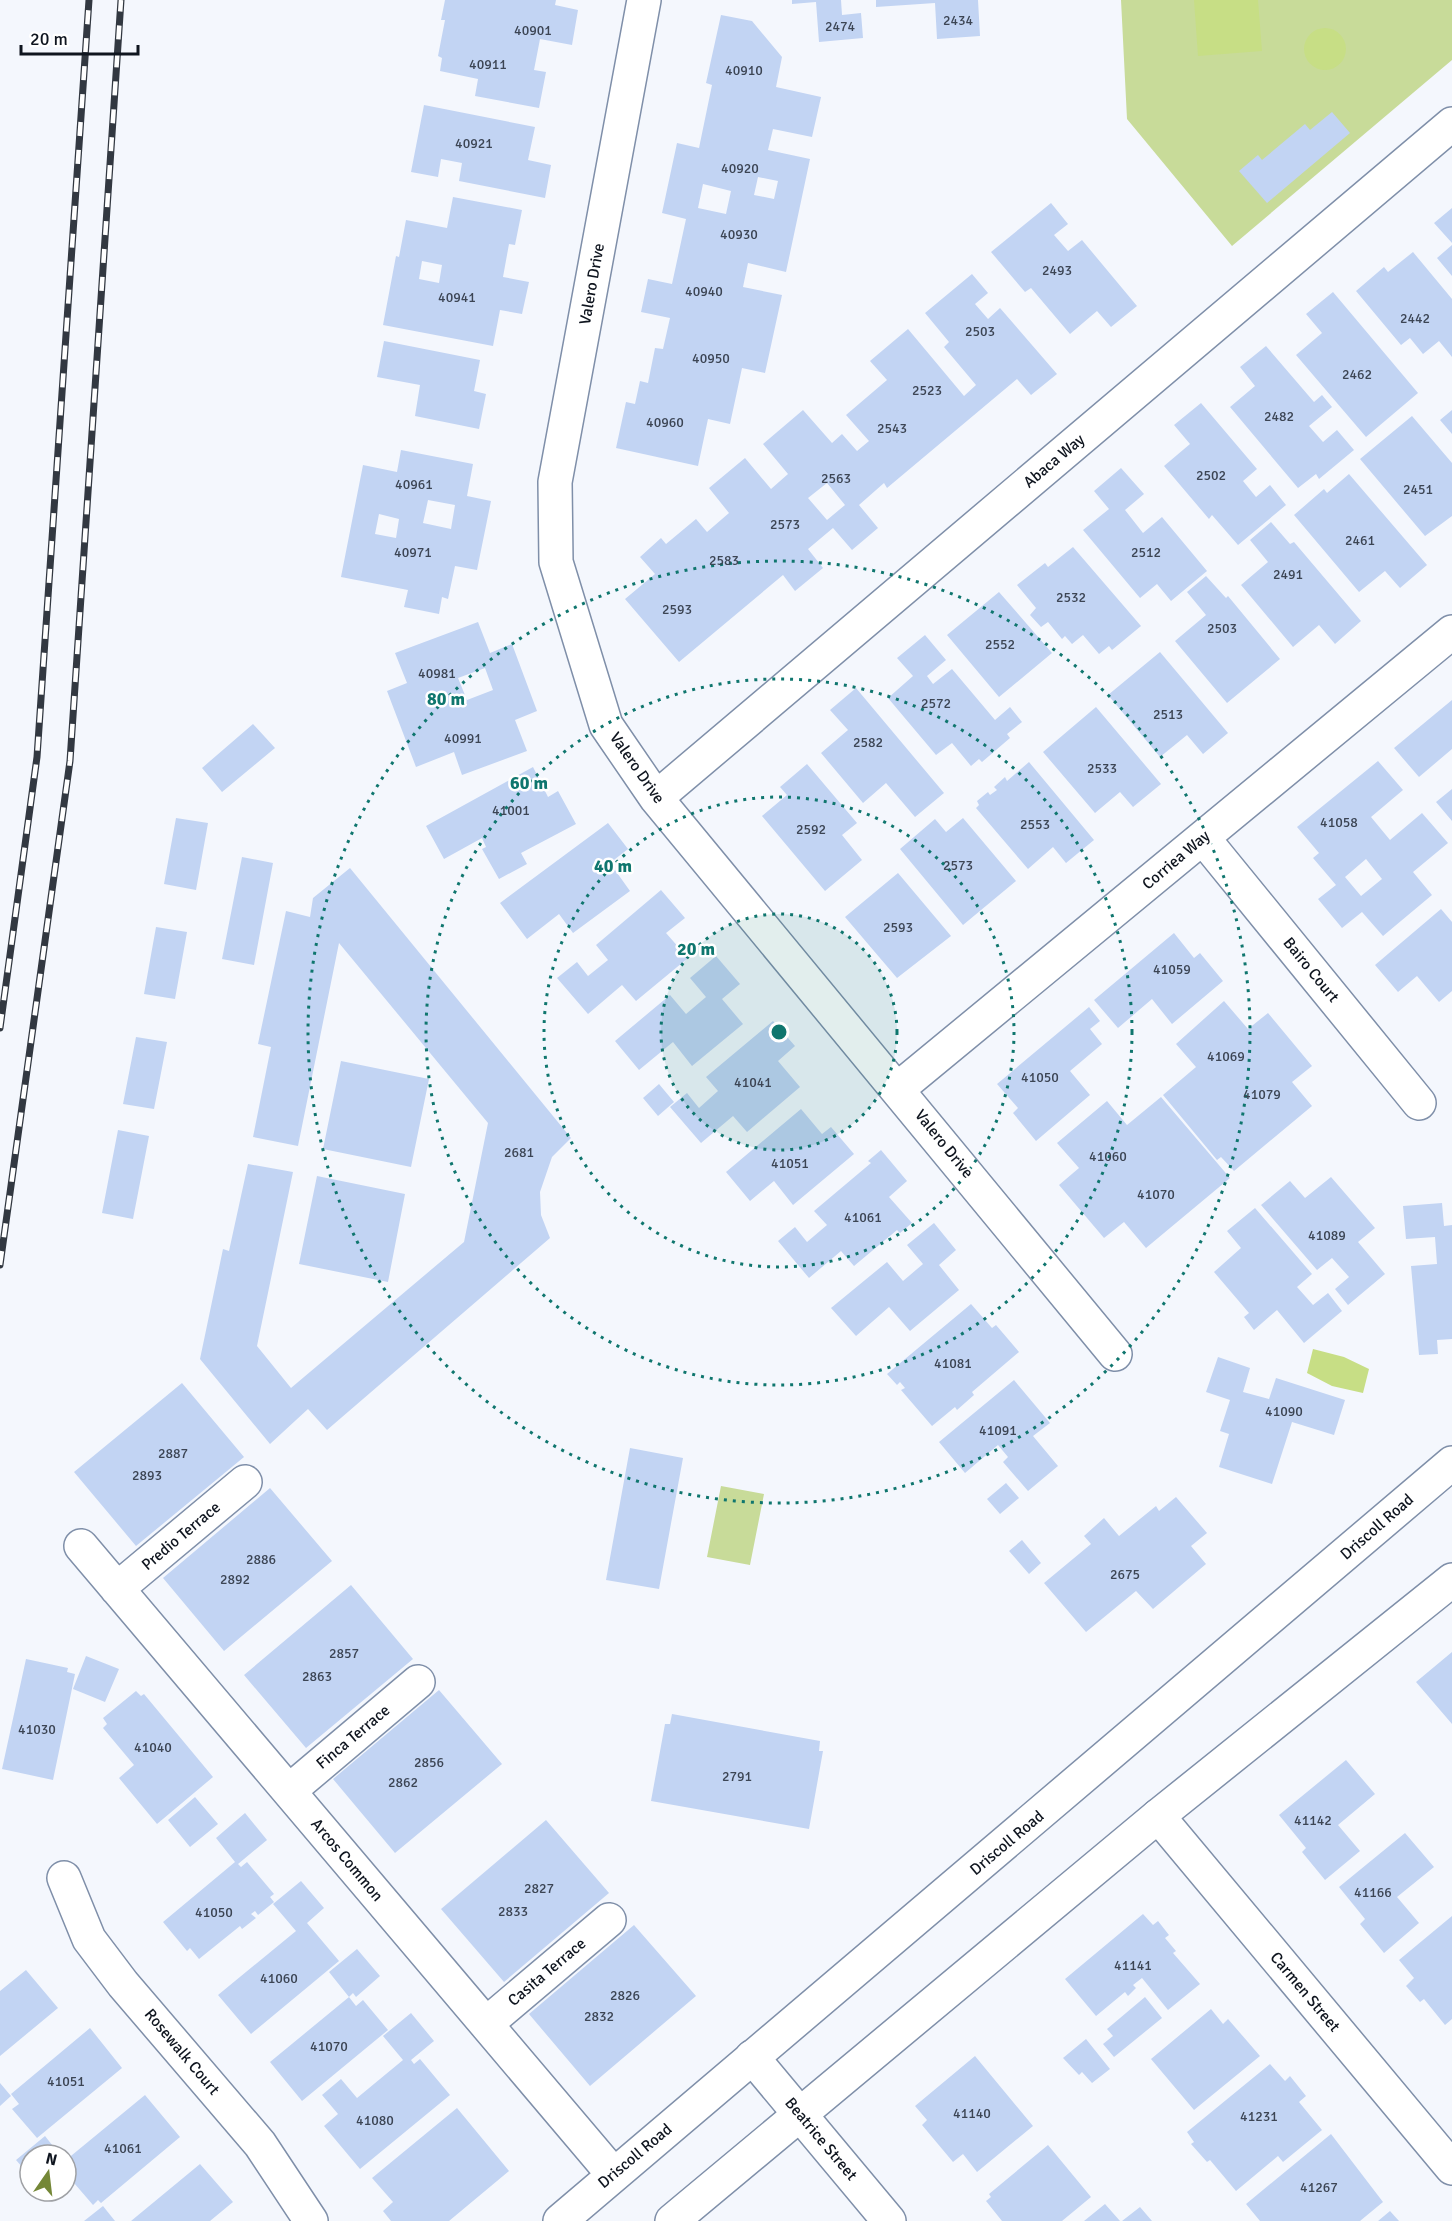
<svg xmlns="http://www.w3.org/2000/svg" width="1452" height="2221" viewBox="0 0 1452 2221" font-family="Signika,sans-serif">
<rect width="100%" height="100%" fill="#f4f7fd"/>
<path fill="#c8db99" d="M1121,0H1452V60L1232,246L1127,119Z
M721,1486L764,1494L750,1565L707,1557Z"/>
<path fill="#c7de85" d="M1194,0H1258L1262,51L1198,56Z
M1304 49a21 21 0 1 1 42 0a21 21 0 1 1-42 0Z
M1313,1349L1344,1357L1369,1369L1363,1393L1332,1386L1307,1373Z"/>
<path fill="#c2d4f3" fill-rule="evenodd" d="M445,0H556L555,5L578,10L572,45L540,39L534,70L546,72L539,108L475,96L478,79L440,71L442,58L438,56L445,20H441Z
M792,0H841L842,15L861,13L863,38L819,42L816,2L792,4Z
M876,0H978L980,36L937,39L935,3L876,7Z
M721,15L752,21L782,57L776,87L821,97L812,137L773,129L768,150L810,159L786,272L748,263L743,287L782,295L765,373L742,368L730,424L708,419L698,466L616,448L626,402L635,404L640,381L648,383L655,348L663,349L670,318L641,312L648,279L672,284L686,219L662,213L677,143L699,148L712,85L706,83ZM758,177L778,181L774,199L754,195ZM703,184L731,191L726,214L698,208Z
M424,105L535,127L528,160L551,165L545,198L459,181L462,163L441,159L438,177L411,172Z
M1332,112L1350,133L1267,203L1239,171L1258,155L1262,160L1305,124L1310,130Z
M453,197L522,210L515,245L509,244L503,277L529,282L522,314L500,310L493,346L383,325L396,256L399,257L406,220L447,228ZM422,261L442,265L439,283L419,279Z
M1051,203L1068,224L1054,235L1068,251L1082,240L1137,306L1111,327L1097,311L1070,334L1031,288L1025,292L991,252Z
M1452,208V243L1434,223Z
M1452,245V276L1437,258Z
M1413,252L1452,299V357L1439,341L1423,354L1410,338L1401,345L1356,291L1384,267L1388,272Z
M972,274L988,293L975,304L988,319L1000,308L1057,374L1031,395L1017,379L887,488L884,483L859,505L878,528L852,550L833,528L808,549L823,568L795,591L783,575L679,662L625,599L655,574L640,557L661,538L666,544L696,519L707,532L729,513L709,488L745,458L771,489L788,474L763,444L803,410L832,443L842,434L857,451L869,441L846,415L887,380L870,361L908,329L964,396L976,385L944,347L949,342L925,313ZM827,483L845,505L827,520L808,498Z
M1333,292L1418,393L1366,437L1296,355L1322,333L1306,314Z
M384,341L480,360L474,391L486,394L479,429L415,416L420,385L377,377Z
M1266,346L1314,402L1322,395L1332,407L1309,426L1323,442L1337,430L1354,450L1319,479L1316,474L1298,488L1230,407L1255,386L1240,367Z
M1201,403L1257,469L1243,481L1256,497L1270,485L1286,505L1238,545L1212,515L1209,519L1164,466L1190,444L1174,425Z
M1452,410V434L1440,420Z
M1412,416L1452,463V516L1425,536L1360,459Z
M401,450L473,464L467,496L491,501L477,570L455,566L448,599L442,597L439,614L404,607L408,590L341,577L363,465L397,472ZM428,500L455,505L451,529L423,523ZM379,514L399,519L396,538L375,534Z
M1121,468L1144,494L1125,510L1143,533L1162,517L1207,571L1171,601L1157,584L1140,598L1083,530L1109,509L1094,491Z
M1349,474L1427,565L1400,588L1385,571L1359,592L1294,515L1324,489L1327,493Z
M1271,522L1290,544L1294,542L1361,621L1335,644L1319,625L1293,647L1241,585L1268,562L1250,540Z
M1073,547L1141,626L1112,650L1109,646L1099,654L1083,635L1072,644L1065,636L1062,639L1048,622L1041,627L1030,615L1036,608L1017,585L1045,563L1048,567Z
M1206,576L1226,598L1228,596L1280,659L1227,703L1175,641L1206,615L1187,592Z
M999,592L1052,653L999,697L947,635Z
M478,622L490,653L512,644L537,711L515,720L527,751L462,775L454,752L416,767L387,691L407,683L395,653ZM485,668L493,690L467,700L458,678Z
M925,635L946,660L927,676L933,684L952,669L995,720L1010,707L1022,722L1007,734L1010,738L982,762L979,759L971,766L952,743L936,755L888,698L913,676L897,658Z
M1160,652L1228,733L1203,754L1187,735L1160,757L1108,695Z
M856,688L944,793L915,817L886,783L863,803L821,753L848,730L830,710Z
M1452,700V749L1419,777L1394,748Z
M1096,707L1161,784L1133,807L1120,792L1095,813L1043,752Z
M253,724L275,748L222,792L202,768Z
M1378,761L1403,790L1371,817L1390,840L1422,813L1448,843L1413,872L1432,895L1383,936L1362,912L1342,928L1318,899L1336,885L1313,858L1319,853L1297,827ZM1366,859L1382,879L1361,896L1345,877Z
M1029,762L1094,840L1066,863L1053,847L1028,869L976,808L979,805L977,801L988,792L990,795L997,790L994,787L1005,777L1007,781Z
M807,764L857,823L842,835L862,860L825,891L762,816L787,795L780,787Z
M533,767L548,797L558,791L576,824L521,853L527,864L499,879L482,849L486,847L482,838L444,859L426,826Z
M1452,789V821L1436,802Z
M176,818L208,823L196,890L164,884Z
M963,818L1016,881L963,925L900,849L935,819L946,832Z
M608,823L628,849L610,863L630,891L573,933L559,914L527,939L500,903Z
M242,857L273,863L254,965L222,959Z
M350,868L571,1138L552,1157L540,1192L541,1215L550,1238L327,1430L308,1409L270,1444L200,1359L223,1249L229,1251L248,1164L293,1172L257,1346L291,1388L464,1242L488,1123L339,943L298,1146L253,1137L271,1047L258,1044L286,911L310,917L313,898Z
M898,873L951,936L897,978L845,917Z
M661,890L685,918L666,933L688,958L636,1001L622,985L588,1014L557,978L577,962L588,976L608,960L596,945Z
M1441,909L1452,922V991L1439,1002L1417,976L1398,992L1375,965Z
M156,927L187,932L175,999L144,994Z
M1174,933L1194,958L1200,953L1223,981L1172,1024L1152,999L1118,1028L1094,1000Z
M716,956L740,984L722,999L743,1024L692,1066L673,1042L639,1070L615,1041L670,995L686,1014L706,997L690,978Z
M1224,1001L1248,1029L1268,1013L1312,1066L1292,1082L1312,1106L1234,1171L1221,1157L1217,1160L1163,1095L1196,1067L1176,1044Z
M1089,1007L1100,1021L1090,1029L1102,1044L1070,1071L1090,1095L1036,1141L1013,1113L1018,1108L997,1084Z
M773,1021L795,1046L778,1061L800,1087L747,1132L733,1116L701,1143L670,1107L687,1093L699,1108L718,1091L706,1077Z
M136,1037L167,1042L154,1109L123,1104Z
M341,1061L429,1079L411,1167L323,1149Z
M659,1084L674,1102L658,1116L643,1098Z
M1161,1097L1230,1178L1146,1248L1124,1222L1104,1238L1059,1185L1079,1168L1057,1143L1107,1101L1127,1125Z
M801,1109L822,1134L831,1127L854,1154L793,1205L774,1181L750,1201L726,1172Z
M118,1130L149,1136L133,1219L102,1213Z
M881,1150L907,1181L889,1197L912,1223L900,1233L897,1230L854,1266L841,1251L809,1278L778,1241L795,1227L807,1242L827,1225L814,1211L871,1163L868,1161Z
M317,1176L405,1194L388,1282L299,1264Z
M1331,1177L1375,1228L1358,1242L1385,1274L1348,1305L1335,1289L1349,1277L1332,1258L1317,1270L1261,1205L1290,1181L1305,1198Z
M1442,1203L1444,1226L1452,1225V1339L1437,1340L1438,1354L1419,1355L1411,1266L1437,1264L1435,1237L1406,1239L1403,1206Z
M1255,1208L1312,1274L1297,1287L1313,1305L1328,1293L1342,1311L1304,1343L1277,1310L1254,1330L1244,1317L1249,1313L1214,1272L1241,1248L1227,1231Z
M934,1223L956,1250L939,1265L959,1290L910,1331L889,1307L856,1336L831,1308L887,1262L903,1281L923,1264L907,1245Z
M971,1304L992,1328L996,1325L1019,1352L972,1392L974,1395L957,1410L955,1407L932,1426L901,1390L905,1388L900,1382L897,1385L887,1374Z
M1218,1357L1250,1368L1243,1392L1269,1399L1276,1378L1345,1400L1334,1435L1292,1422L1272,1484L1219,1467L1229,1434L1220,1431L1230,1400L1206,1392Z
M1014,1380L1050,1423L1033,1436L1058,1466L1028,1491L1003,1462L1008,1457L998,1445L965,1473L939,1442Z
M182,1383L244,1457L136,1546L74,1472Z
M630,1448L683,1458L659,1589L606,1580Z
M1006,1483L1019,1498L1000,1514L987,1499Z
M270,1488L332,1561L224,1651L163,1578Z
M1176,1497L1207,1533L1191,1546L1206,1564L1153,1609L1136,1591L1086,1632L1044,1583L1091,1544L1084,1536L1104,1518L1119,1536L1156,1506L1159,1511Z
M1022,1540L1041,1563L1029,1574L1009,1551Z
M351,1585L413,1659L306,1748L244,1675Z
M1452,1652V1724L1416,1682Z
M86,1656L119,1669L105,1702L73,1689Z
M26,1659L68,1668L67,1672L75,1674L53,1780L2,1769Z
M439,1690L502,1764L395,1853L333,1779Z
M136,1691L141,1696L144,1694L213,1777L157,1824L119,1778L134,1765L103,1728L107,1724L103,1718Z
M672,1714L820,1741L819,1751H823L809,1829L651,1801L665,1724H670Z
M1346,1760L1375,1794L1338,1825L1360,1851L1325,1880L1302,1852L1306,1848L1279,1815Z
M195,1797L218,1824L190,1847L168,1820Z
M245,1813L267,1840L238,1864L241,1867L247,1862L274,1894L270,1897L274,1902L258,1915L255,1911L251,1914L256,1918L242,1929L240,1926L199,1959L190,1948L187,1951L163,1922L235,1862L216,1838Z
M546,1820L609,1893L504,1982L441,1909Z
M1405,1833L1434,1867L1397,1897L1419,1923L1384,1953L1360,1924L1365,1919L1339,1887Z
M301,1881L324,1908L307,1923L339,1961L251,2034L218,1995L296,1931L273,1904Z
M1143,1914L1153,1925L1158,1921L1169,1935L1165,1938L1176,1951L1173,1953L1200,1984L1168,2010L1142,1978L1133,1985L1136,1988L1128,1996L1125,1992L1096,2016L1065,1979Z
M1452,1916V2019L1445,2025L1424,1999L1420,2002L1406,1986L1414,1978L1399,1960Z
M634,1925L696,1996L590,2086L529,2014Z
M357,1949L380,1976L356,1997L353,1993L349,1997L329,1972Z
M26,1970L58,2008L0,2056V1991Z
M349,1997L356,2006L363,2000L388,2030L302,2101L270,2062Z
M1145,1997L1162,2018L1114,2057L1103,2044L1113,2036L1107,2029Z
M1211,2009L1223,2024L1228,2019L1260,2056L1194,2110L1151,2059Z
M411,2013L434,2041L411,2060L414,2064L420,2059L450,2095L360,2169L324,2126L338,2114L322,2095L341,2079L357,2098L403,2060L383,2036Z
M90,2028L122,2068L37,2138L12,2109L19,2104L11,2094Z
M1086,2039L1110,2069L1092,2083L1082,2072L1079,2075L1063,2058Z
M975,2056L1033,2126L977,2172L963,2154L953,2162L922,2125L927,2120L915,2106Z
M1270,2064L1285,2081L1290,2076L1306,2096L1299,2102L1322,2130L1283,2162L1278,2156L1236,2191L1210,2160L1207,2162L1191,2144L1194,2142L1187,2132Z
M0,2083L11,2096L0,2106Z
M145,2095L180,2137L101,2203L98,2200L93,2205L68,2176L74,2171L68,2163L66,2165V2160Z
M457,2108L509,2171L449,2221H391L383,2211L393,2202L372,2178Z
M1331,2134L1383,2202L1360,2221H1260L1246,2204Z
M45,2136L60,2155H30V2176L16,2160Z
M1048,2145L1091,2197L1062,2221H1002L986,2201L991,2197L989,2194Z
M200,2164L233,2202L210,2221H131Z
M1105,2204L1120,2221H1084Z
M103,2206L115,2221H84Z
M1140,2207L1152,2221H1122Z
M1390,2211L1399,2221H1378Z"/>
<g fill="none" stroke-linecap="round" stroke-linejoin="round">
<defs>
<path id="street" d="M644,0L555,482L556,562L606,725L656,798L1115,1354
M656,798L1452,124
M1203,838L1419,1103
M899,1088L1452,632
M81,1546L613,2174
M117,1589L245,1482
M289,1791L418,1682
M1158,1816L1452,2168
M64,1878L89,1939L123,1984L260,2144L311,2221
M486,2024L609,1920
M752,2057L889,2221"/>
<path id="secondary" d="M560,2221L1452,1463
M672,2221L1158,1816L1452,1580"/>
</defs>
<use href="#street" stroke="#7f8fa9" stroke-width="36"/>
<use href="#secondary" stroke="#7f8fa9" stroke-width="36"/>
<use href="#street" stroke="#fff" stroke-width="33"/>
<use href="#secondary" stroke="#fff" stroke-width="33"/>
<defs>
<path id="rail" d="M0,1028L37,757L89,0
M0,1265L70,761L121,0"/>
</defs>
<use href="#rail" stroke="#323841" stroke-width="7"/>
<use href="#rail" stroke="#fff" stroke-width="4.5" stroke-dasharray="14" stroke-linecap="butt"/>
</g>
<circle cx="779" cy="1032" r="118" fill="#0f766e" fill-opacity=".12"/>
<g fill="none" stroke="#0f766e" stroke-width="3" stroke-dasharray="3 6">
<circle cx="779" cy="1032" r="118"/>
<circle cx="779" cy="1032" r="235"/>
<circle cx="779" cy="1032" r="353"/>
<circle cx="779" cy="1032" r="471"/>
</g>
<g text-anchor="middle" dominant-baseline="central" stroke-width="5" stroke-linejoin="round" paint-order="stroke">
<g font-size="14" fill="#3c4554">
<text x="958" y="20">2434</text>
<text x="840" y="26">2474</text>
<text x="533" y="30">40901</text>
<text x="488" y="64">40911</text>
<text x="744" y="70">40910</text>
<text x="474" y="143">40921</text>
<text x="740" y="168">40920</text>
<text x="739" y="234">40930</text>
<text x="1057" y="270">2493</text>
<text x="704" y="291">40940</text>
<text x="457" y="297">40941</text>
<text x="1415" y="318">2442</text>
<text x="980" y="331">2503</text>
<text x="711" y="358">40950</text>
<text x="1357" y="374">2462</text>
<text x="927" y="390">2523</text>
<text x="1279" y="416">2482</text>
<text x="665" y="422">40960</text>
<text x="892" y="428">2543</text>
<text x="1211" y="475">2502</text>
<text x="836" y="478">2563</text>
<text x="414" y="484">40961</text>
<text x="1418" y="489">2451</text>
<text x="785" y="524">2573</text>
<text x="1360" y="540">2461</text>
<text x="413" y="552">40971</text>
<text x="1146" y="552">2512</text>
<text x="724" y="560">2583</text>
<text x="1288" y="574">2491</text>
<text x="1071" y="597">2532</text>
<text x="677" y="609">2593</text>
<text x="1222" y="628">2503</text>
<text x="1000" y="644">2552</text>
<text x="437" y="673">40981</text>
<text x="936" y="703">2572</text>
<text x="1168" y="714">2513</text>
<text x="463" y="738">40991</text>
<text x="868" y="742">2582</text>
<text x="1102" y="768">2533</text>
<text x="511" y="810">41001</text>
<text x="1339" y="822">41058</text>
<text x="1035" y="824">2553</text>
<text x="811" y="829">2592</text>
<text x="958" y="865">2573</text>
<text x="898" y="927">2593</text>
<text x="1172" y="969">41059</text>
<text x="1226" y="1056">41069</text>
<text x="1040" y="1077">41050</text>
<text x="753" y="1082">41041</text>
<text x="1262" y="1094">41079</text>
<text x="519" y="1152">2681</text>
<text x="1108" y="1156">41060</text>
<text x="790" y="1163">41051</text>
<text x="1156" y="1194">41070</text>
<text x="863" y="1217">41061</text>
<text x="1327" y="1235">41089</text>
<text x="953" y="1363">41081</text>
<text x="1284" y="1411">41090</text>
<text x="998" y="1430">41091</text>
<text x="173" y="1453">2887</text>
<text x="147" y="1475">2893</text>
<text x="261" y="1559">2886</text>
<text x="1125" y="1574">2675</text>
<text x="235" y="1579">2892</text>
<text x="344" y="1653">2857</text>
<text x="317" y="1676">2863</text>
<text x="37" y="1729">41030</text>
<text x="153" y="1747">41040</text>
<text x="429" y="1762">2856</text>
<text x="737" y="1776">2791</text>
<text x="403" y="1782">2862</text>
<text x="1313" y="1820">41142</text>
<text x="539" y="1888">2827</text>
<text x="1373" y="1892">41166</text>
<text x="513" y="1911">2833</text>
<text x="214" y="1912">41050</text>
<text x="1133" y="1965">41141</text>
<text x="279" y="1978">41060</text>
<text x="625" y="1995">2826</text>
<text x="599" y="2016">2832</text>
<text x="329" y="2046">41070</text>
<text x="66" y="2081">41051</text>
<text x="972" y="2113">41140</text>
<text x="1259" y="2116">41231</text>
<text x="375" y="2120">41080</text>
<text x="123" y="2148">41061</text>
<text x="1319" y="2187">41267</text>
</g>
<g font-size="16" fill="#0f151f" stroke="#fff">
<text transform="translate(592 284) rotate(-80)">Valero Drive</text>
<text transform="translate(1054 461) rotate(-40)">Abaca Way</text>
<text transform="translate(637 768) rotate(55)">Valero Drive</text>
<text transform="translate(1176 860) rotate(-40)">Corriea Way</text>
<text transform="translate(1311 970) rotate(51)">Bairo Court</text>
<text transform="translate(944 1144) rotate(51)">Valero Drive</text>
<text transform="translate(1377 1527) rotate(-41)">Driscoll Road</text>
<text transform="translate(181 1536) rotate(-40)">Predio Terrace</text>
<text transform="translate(353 1737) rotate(-40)">Finca Terrace</text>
<text transform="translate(1007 1843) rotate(-40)">Driscoll Road</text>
<text transform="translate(347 1860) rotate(50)">Arcos Common</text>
<text transform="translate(547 1972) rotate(-40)">Casita Terrace</text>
<text transform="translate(1305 1992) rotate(50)">Carmen Street</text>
<text transform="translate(182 2052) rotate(50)">Rosewalk Court</text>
<text transform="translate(821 2139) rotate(50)">Beatrice Street</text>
<text transform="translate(635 2156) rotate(-40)">Driscoll Road</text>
</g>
</g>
<circle cx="779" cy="1032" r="9" fill="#0f766e" stroke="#fff" stroke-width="3"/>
<g font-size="18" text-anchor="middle" font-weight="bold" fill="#0f766e" stroke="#fff" stroke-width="5" stroke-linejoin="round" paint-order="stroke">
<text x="446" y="705">80 m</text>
<text x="529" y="789">60 m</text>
<text x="613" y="872">40 m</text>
<text x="696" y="955">20 m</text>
</g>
<g transform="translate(48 2173) rotate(14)"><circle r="28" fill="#ffffff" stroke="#9fa1a5" stroke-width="1.5"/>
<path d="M0-4.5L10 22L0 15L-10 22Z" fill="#748737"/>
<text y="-9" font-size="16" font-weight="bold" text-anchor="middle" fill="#0f151f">N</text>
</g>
<path d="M21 45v9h117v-9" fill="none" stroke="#0f151f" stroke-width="3"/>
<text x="30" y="45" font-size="18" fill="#0f151f" stroke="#ffffff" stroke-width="4.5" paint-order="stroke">20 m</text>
</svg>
